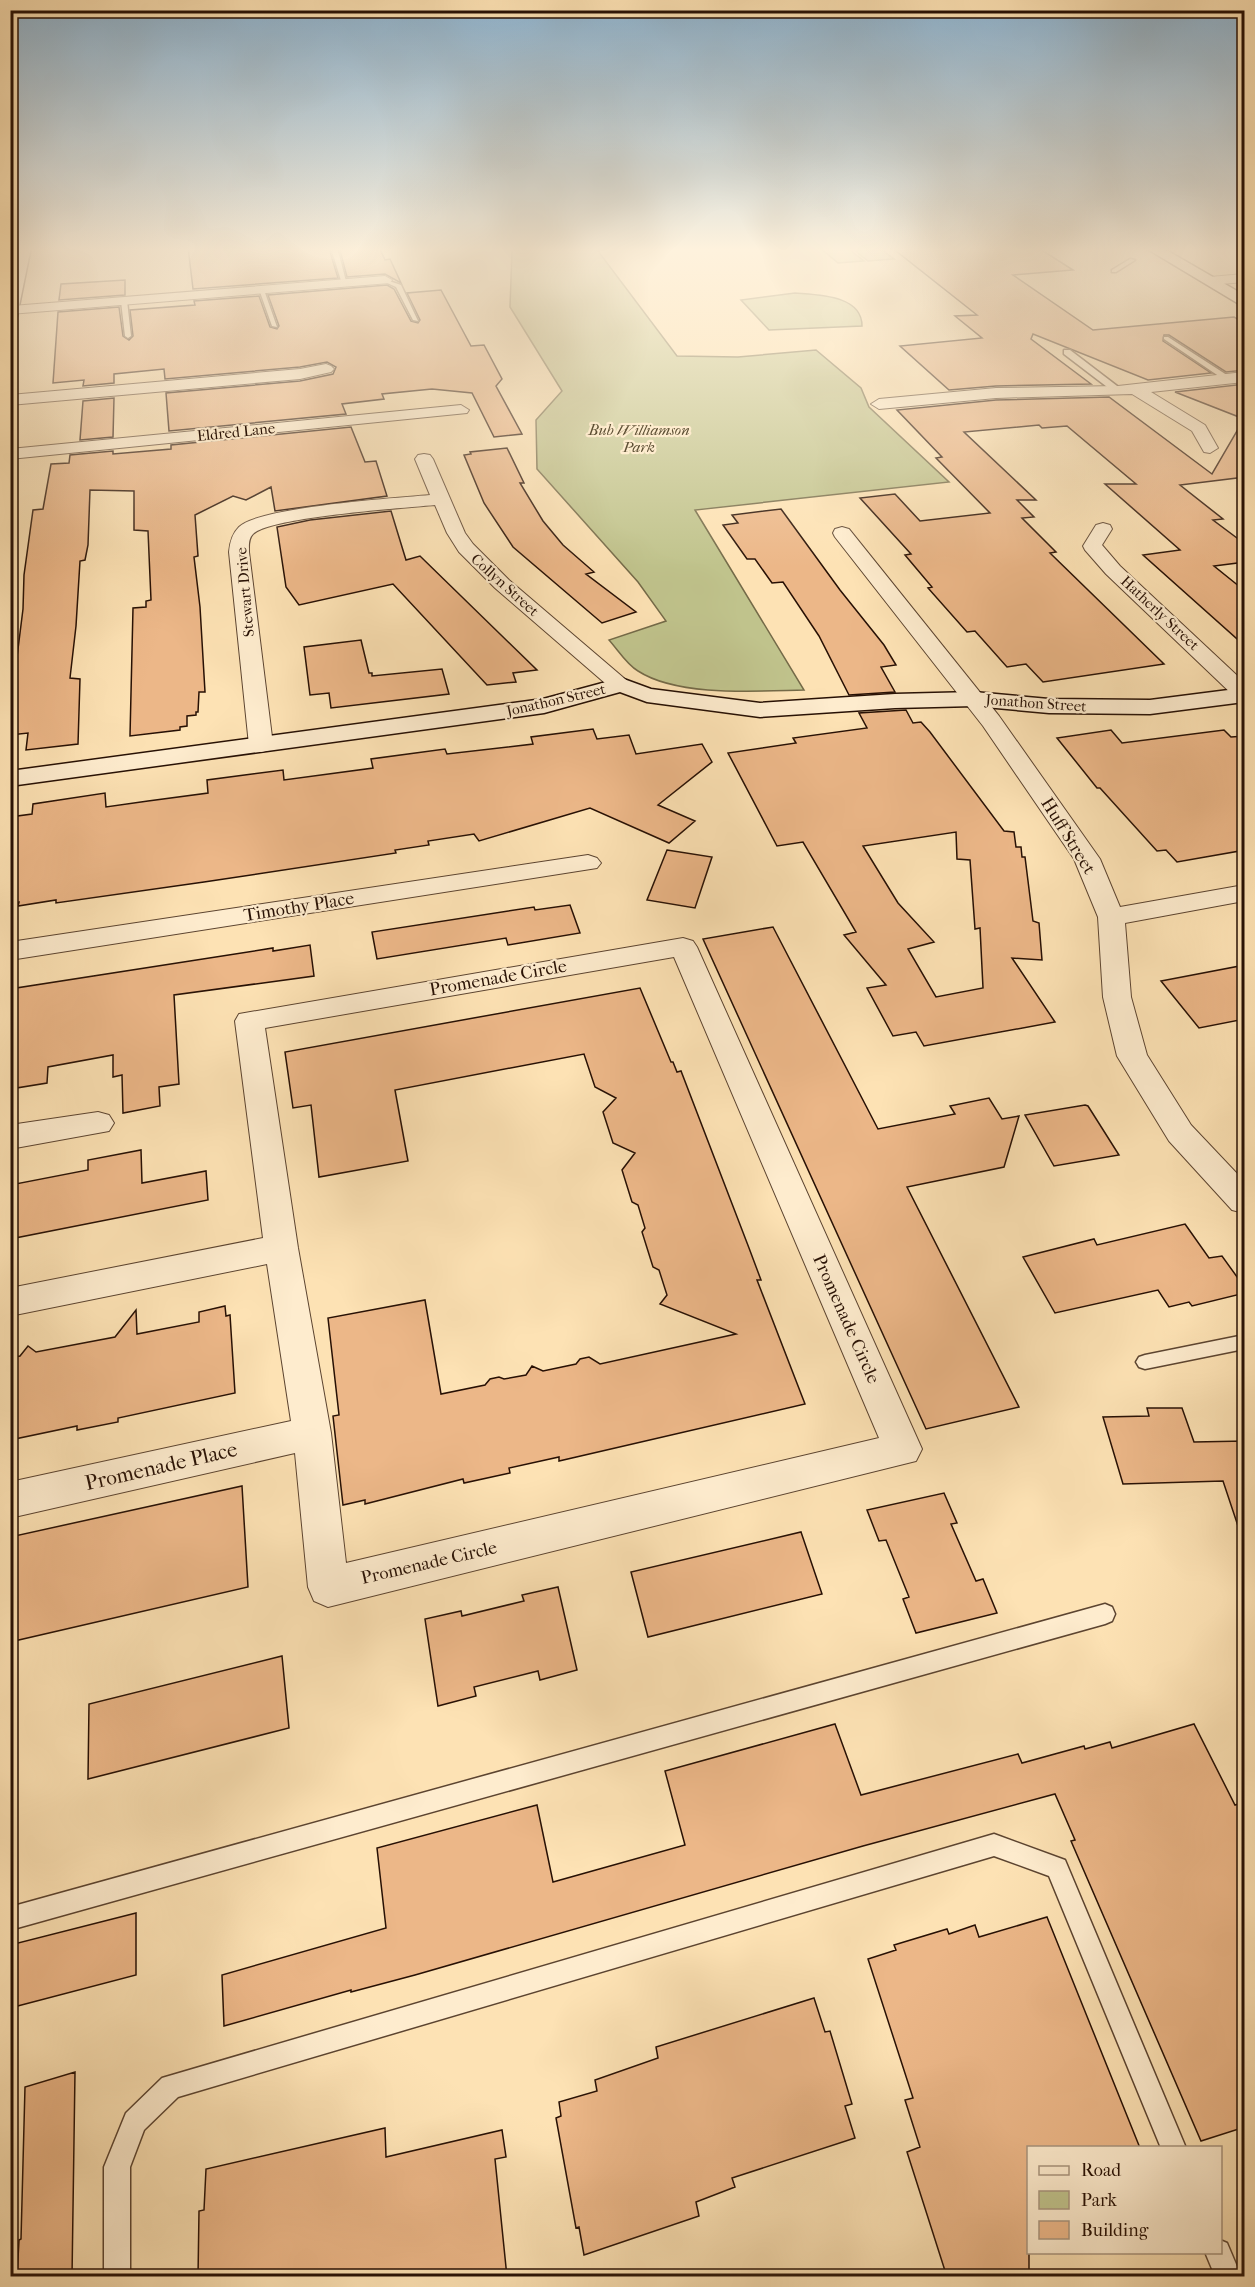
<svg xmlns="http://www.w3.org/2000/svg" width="1255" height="2287" viewBox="0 0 1255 2287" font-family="'IM FELL French Canon',serif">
<rect width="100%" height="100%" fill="#fde2b4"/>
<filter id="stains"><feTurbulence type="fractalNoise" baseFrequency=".00333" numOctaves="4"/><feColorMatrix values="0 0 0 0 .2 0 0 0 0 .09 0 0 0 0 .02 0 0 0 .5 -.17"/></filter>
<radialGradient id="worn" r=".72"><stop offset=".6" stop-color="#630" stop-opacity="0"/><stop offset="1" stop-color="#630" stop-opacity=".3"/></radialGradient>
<path fill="#c0c38c" stroke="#746a48" stroke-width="1.5" d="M504,247H595L677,356L738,357L816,350L861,388L869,407L949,482L695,510L804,690C757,691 678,697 638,671C627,665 618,650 609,640L666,621L638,582L537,469L536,420L562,391L510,307L512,251Z
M819,247H846L864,261L838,263Z
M850,247H878L894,259L868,261Z
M795,293C818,295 862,295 862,326L769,330L741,300Z"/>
<path fill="#ecb788" stroke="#271004" stroke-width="1.5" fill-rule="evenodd" d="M188,247H379L385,260L390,259L401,283L385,274L347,277L340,250L334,247L330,252L338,278L193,289Z
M891,247H1037L1073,270L1013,275L1093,330L1234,317L1245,323V370L1226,372L1169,335H1164L1163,341L1211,373L1148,380L1033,334L1031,339L1091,384L996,386L949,390L900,346L982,338L955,316L977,315Z
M125,280V295L59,300L61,284Z
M387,285L394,289L411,321L418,323L420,320L407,293L441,290L471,346L484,345L502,379L496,386L522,434L494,437L472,393L432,389L382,394L384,399L342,404L346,414L169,431L166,393L300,381L333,374L336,367L327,362L300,367L165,379L164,369L114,374V383L83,386L84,380L53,383L58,312L119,307L123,336L129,340L133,336L130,310L195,305L194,301L259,296L270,327L277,329L279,326L268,295Z
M1245,384V477L1180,485L1223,519L1213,520L1245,544V562L1214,566L1245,591V646L1143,555L1180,550L1105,484H1136L1067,426L1042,428L1039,425L964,432L1036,500H1017L1034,517L1022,518L1056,552L1050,553L1164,664L1043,682L1026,664L1007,667L975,631L967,632L928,588L932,587L905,555L911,554L860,498L895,494L920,521L990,513L936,458L942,457L897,410L996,400L1109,397L1212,474L1244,419L1175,392Z
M114,398L113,437L80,440L83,401Z
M351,427L365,462L376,461L387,496L275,511L271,487L246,500L233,496L195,515L198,556L194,557L200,607L205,692H199L198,712H196V715L187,716V726L180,727V730L130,736L133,608L146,607V601L151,600L148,531L134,530V491L90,490L88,545L85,560L80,561L76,626L70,678L80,679L78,744L26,750L28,733L10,735V713L23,609L24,575L33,510L43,509L51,464L69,463L70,455L113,451V454L171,449V445Z
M507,448L524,483H520L543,521L563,545L594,572L586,574L636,612L602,623L513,547L484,503L464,455L471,454L470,452Z
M781,509L840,590L884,645L896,665L881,667L895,692L849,695L819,636L783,582L772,583L755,559H747L723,525L738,523L732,515Z
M391,511L406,560L420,556L537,670L513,673L516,682L487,685L393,584L299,605L286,587L277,527L310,520Z
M361,640L369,673H372V676L442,669L449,694L331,708L329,693L310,695L304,647Z
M906,710L913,723L921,722L930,732L1004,831L1014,832L1016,847H1021L1022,857H1025L1033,921L1039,923L1042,960L1012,958L1055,1022L924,1046L916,1032L893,1036L867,988L886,985L844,935L856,932L803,842L777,846L728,753L796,743L793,738L867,728L859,713ZM956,832L957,859L970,860L975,929L980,928L983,988L936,997L908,949L934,942L898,903L863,846Z
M593,729L597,739L629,735L636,754L702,744L712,762L658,805L695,821L669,843L590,808L479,841L474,834L428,841L429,845L395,850L396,853L204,882L56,903V900L18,906L19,902L10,903V817L32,814L33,804L105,793L106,807L148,801L208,793L207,780L283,770L284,780L373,768L371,759L445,749L447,754L533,744L531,737Z
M1111,730L1122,743L1224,730L1231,737L1245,736V850L1177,862L1166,850L1157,851L1100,788H1097L1057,738Z
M667,850L712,857L695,908L647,900Z
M570,905L580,933L508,945L506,938L377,959L372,932L534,907L535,910Z
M773,927L878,1129L955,1114L950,1106L989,1098L1002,1119L1019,1116L1004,1167L907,1187L1019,1407L926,1429L703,939Z
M310,945L314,976L174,995L179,1084L159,1087L160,1106L123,1113L122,1075L113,1077V1055L48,1067L47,1083L10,1089V989L273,948V951Z
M1245,965V1019L1199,1028L1161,981Z
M640,988L671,1062H673L677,1072L681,1071L749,1248L761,1280H757L805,1404L559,1461V1457L509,1468L510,1473L464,1483L463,1479L365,1504V1500L343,1505L333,1416L339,1415L328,1318L425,1300L441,1394L485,1385L490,1379L499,1377L504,1379L526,1375L532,1366L543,1371L576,1364L580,1359L589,1357L600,1364L736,1334L660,1304L667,1295L659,1270L653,1267L642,1232L645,1228L638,1205L632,1202L622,1170L635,1153L613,1143L603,1112L616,1098L595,1087L584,1054L395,1090L408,1161L319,1177L311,1105L293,1108L285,1052Z
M1085,1105L1088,1106L1119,1155L1054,1166L1025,1115Z
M141,1150L142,1183L206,1171L208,1200L10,1239V1185L88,1170V1160Z
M1185,1224L1209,1258L1222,1256L1245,1288V1293L1192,1306L1189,1302L1169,1307L1158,1290L1055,1313L1023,1257L1094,1239L1097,1245Z
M225,1306L226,1316L230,1315L235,1393L118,1418V1422L77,1430V1426L10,1440V1358L20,1356L28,1346L36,1352L115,1337L136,1310L137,1334L199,1322V1312Z
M1147,1408H1182L1194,1442L1245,1441V1531L1240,1532L1223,1481L1123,1484L1103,1417L1149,1416Z
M242,1486L248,1587L10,1642V1537Z
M944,1493L957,1523L951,1524L976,1581L983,1579L997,1613L916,1633L903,1599L909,1597L886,1540L879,1541L867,1510Z
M801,1532L822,1594L648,1637L631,1572Z
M558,1587L577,1670L540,1680L538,1671L474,1687L476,1696L438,1706L425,1619L461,1611L462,1616L524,1601L522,1595Z
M282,1656L289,1728L88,1779L89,1704Z
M835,1724L861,1795L1018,1754L1022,1763L1084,1746L1085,1749L1110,1742L1112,1748L1194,1724L1235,1805L1245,1802V2127L1201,2141L1071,1841L1075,1840L1055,1794L863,1846L415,1975L351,1992V1990L224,2026L222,1975L386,1928L377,1848L537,1805L553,1882L685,1845L665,1771Z
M136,1913V1975L10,2008V1945Z
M1047,1917L1140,2148H1029V2277H947L907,2152L920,2147L905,2100L913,2098L868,1959L896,1950L894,1945L947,1929L949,1934L975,1925L979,1937Z
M814,1998L825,2032L830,2031L852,2104L845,2106L855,2138L732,2178L735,2187L696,2202L699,2216L584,2255L579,2227L576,2228L556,2118L561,2116L559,2102L597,2091L595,2080L658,2058L656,2047Z
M75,2072L72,2277H17L19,2240L21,2239L25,2087Z
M385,2128L386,2157L502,2130L506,2157L495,2159L507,2277H198L199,2211L204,2210L206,2169Z"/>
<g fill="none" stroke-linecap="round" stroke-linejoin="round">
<defs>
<path id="lane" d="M335,249L338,251L347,285L342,284L332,251Z
M1130,259L1135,260L1116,272H1112V270Z
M383,279L401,285L418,321L413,320L396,287L383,281Z
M259,289L264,290L277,327L272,326Z
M124,299L127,301L131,336L128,338L125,336L121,301Z
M1164,337H1168L1233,379L1226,381L1164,339Z
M1064,350H1070L1121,389V393H1115L1064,354Z
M1244,1335V1349L1145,1369L1139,1367L1136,1362L1139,1357L1145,1355Z
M1105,1604L1112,1607L1115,1614L1112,1621L1105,1624L10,1930V1907Z
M994,1834L1065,1860L1186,2148H1161L1049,1876L994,1856L178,2097L144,2130L130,2167V2276H104V2167L126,2113L162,2078Z
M1220,2240L1227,2243L1241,2276H1215L1205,2252H1220Z"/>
<path id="street" d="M1244,274V282L1210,285L1203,281L1210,277Z
M385,276L392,280L390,283L10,314L12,306Z
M326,364L331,366L334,369L331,372L300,379L10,405V395L300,369Z
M1244,372V382L1151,392L1205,425L1218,448L1210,453L1204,452L1192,431L1132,394L996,398L879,409L871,404L879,399L996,388L1118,386Z
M461,405L469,410L467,413L10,459V449Z
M424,454L430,455L433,459L465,533L473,544L509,580L632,685L629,690L621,692L613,690L495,588L459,552L447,533L435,505C404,508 270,517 253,534C248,539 249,546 249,552L273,745L269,750L261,752L253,750L249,745L229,552C230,542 232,534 239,527C259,507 396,498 430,495L415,459L418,455Z
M1103,523L1110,525L1112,529L1102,545L1120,566L1244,682V699L1236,698L1106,574L1085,550L1083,546L1096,525Z
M842,527L849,529L999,716L1100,859L1120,907L1244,885V901L1125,923L1131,997L1147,1055L1191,1125L1244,1181V1213L1232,1210L1169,1141L1117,1056L1103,997L1098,917L1074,859L983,726L835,537L833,533L835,529Z
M588,855L597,858L601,863L597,868L10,960V942Z
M683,938L693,941L697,947L922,1449L916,1461L328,1607L314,1601L308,1587L295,1453L10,1518V1482L291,1421L267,1264L10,1316V1288L263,1238L235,1021L239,1014ZM674,957L879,1438L346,1563L331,1433L298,1248L265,1028Z
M98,1112L109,1115L114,1123L109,1131L10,1149V1125Z"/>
<path id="secondary" d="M17,247H31L17,316L10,320V279Z
M1144,247H1161L1244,295V305L1239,304Z
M621,678L651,689L760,703L895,694L974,692L1049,699L1150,700L1244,688V702L1150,714L1049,713L974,706L895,708L760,717L647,702L620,692L544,713L10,786V771L543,699Z"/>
</defs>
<use href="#lane" stroke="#5c4430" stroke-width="3"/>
<use href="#street" stroke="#5c4430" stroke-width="2"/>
<use href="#secondary" stroke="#271004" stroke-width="3"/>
<use href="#lane" fill="#feecce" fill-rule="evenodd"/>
<use href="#street" fill="#feecce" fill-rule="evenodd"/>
<use href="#secondary" fill="#feecce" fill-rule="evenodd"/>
</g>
<linearGradient id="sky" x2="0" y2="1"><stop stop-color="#8db6d5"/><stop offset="0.44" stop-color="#fef2dd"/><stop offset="1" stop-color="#fef2dd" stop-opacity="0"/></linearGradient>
<rect width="1255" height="567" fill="url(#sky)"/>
<g text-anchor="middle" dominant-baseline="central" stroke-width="4.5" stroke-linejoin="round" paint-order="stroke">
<g font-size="15" font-style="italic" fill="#5d4f34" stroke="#feecce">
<text x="639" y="430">Bub Williamson<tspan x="639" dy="17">Park</tspan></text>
</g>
<g font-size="15" fill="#271004" stroke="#feecce">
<text transform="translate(236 432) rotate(-6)">Eldred Lane</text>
<text transform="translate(505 585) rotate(42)">Collyn Street</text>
<text transform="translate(245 592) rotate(-95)">Stewart Drive</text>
<text transform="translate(1160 613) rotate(43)">Hatherly Street</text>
<text transform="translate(556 700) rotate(-13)">Jonathon Street</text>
<text transform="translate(1036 703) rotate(4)">Jonathon Street</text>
</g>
<g font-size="18" fill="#271004" stroke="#feecce">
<text transform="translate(1068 836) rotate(58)">Huff Street</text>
<text transform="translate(299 907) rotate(-9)">Timothy Place</text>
<text transform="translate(498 978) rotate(-10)">Promenade Circle</text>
<text transform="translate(846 1319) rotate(66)">Promenade Circle</text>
<text transform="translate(429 1563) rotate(-13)">Promenade Circle</text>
</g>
<g font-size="21" fill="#271004" stroke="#feecce">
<text transform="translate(161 1466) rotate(-13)">Promenade Place</text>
</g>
</g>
<rect width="1255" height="2287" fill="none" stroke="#fde2b4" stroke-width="36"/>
<rect x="12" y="12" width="1231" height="2263" fill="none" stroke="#271004" stroke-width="3"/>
<rect x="18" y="18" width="1219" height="2251" fill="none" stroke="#271004" stroke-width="1.5"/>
<rect x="1027" y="2146" width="195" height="108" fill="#feecce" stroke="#a8947d" stroke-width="1.5"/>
<rect x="1039" y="2166" width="30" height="9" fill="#feecce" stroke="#a8947d" stroke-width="1.5"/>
<text x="1081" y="2176" font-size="18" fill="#271004">Road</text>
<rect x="1039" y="2191" width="30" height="18" fill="#c0c38c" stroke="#a8947d" stroke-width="1.5"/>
<text x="1081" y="2206" font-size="18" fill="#271004">Park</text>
<rect x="1039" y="2221" width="30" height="18" fill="#ecb788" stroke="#a8947d" stroke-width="1.5"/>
<text x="1081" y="2236" font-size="18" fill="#271004">Building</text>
<rect width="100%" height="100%" filter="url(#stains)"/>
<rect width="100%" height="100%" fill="url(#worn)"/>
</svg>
